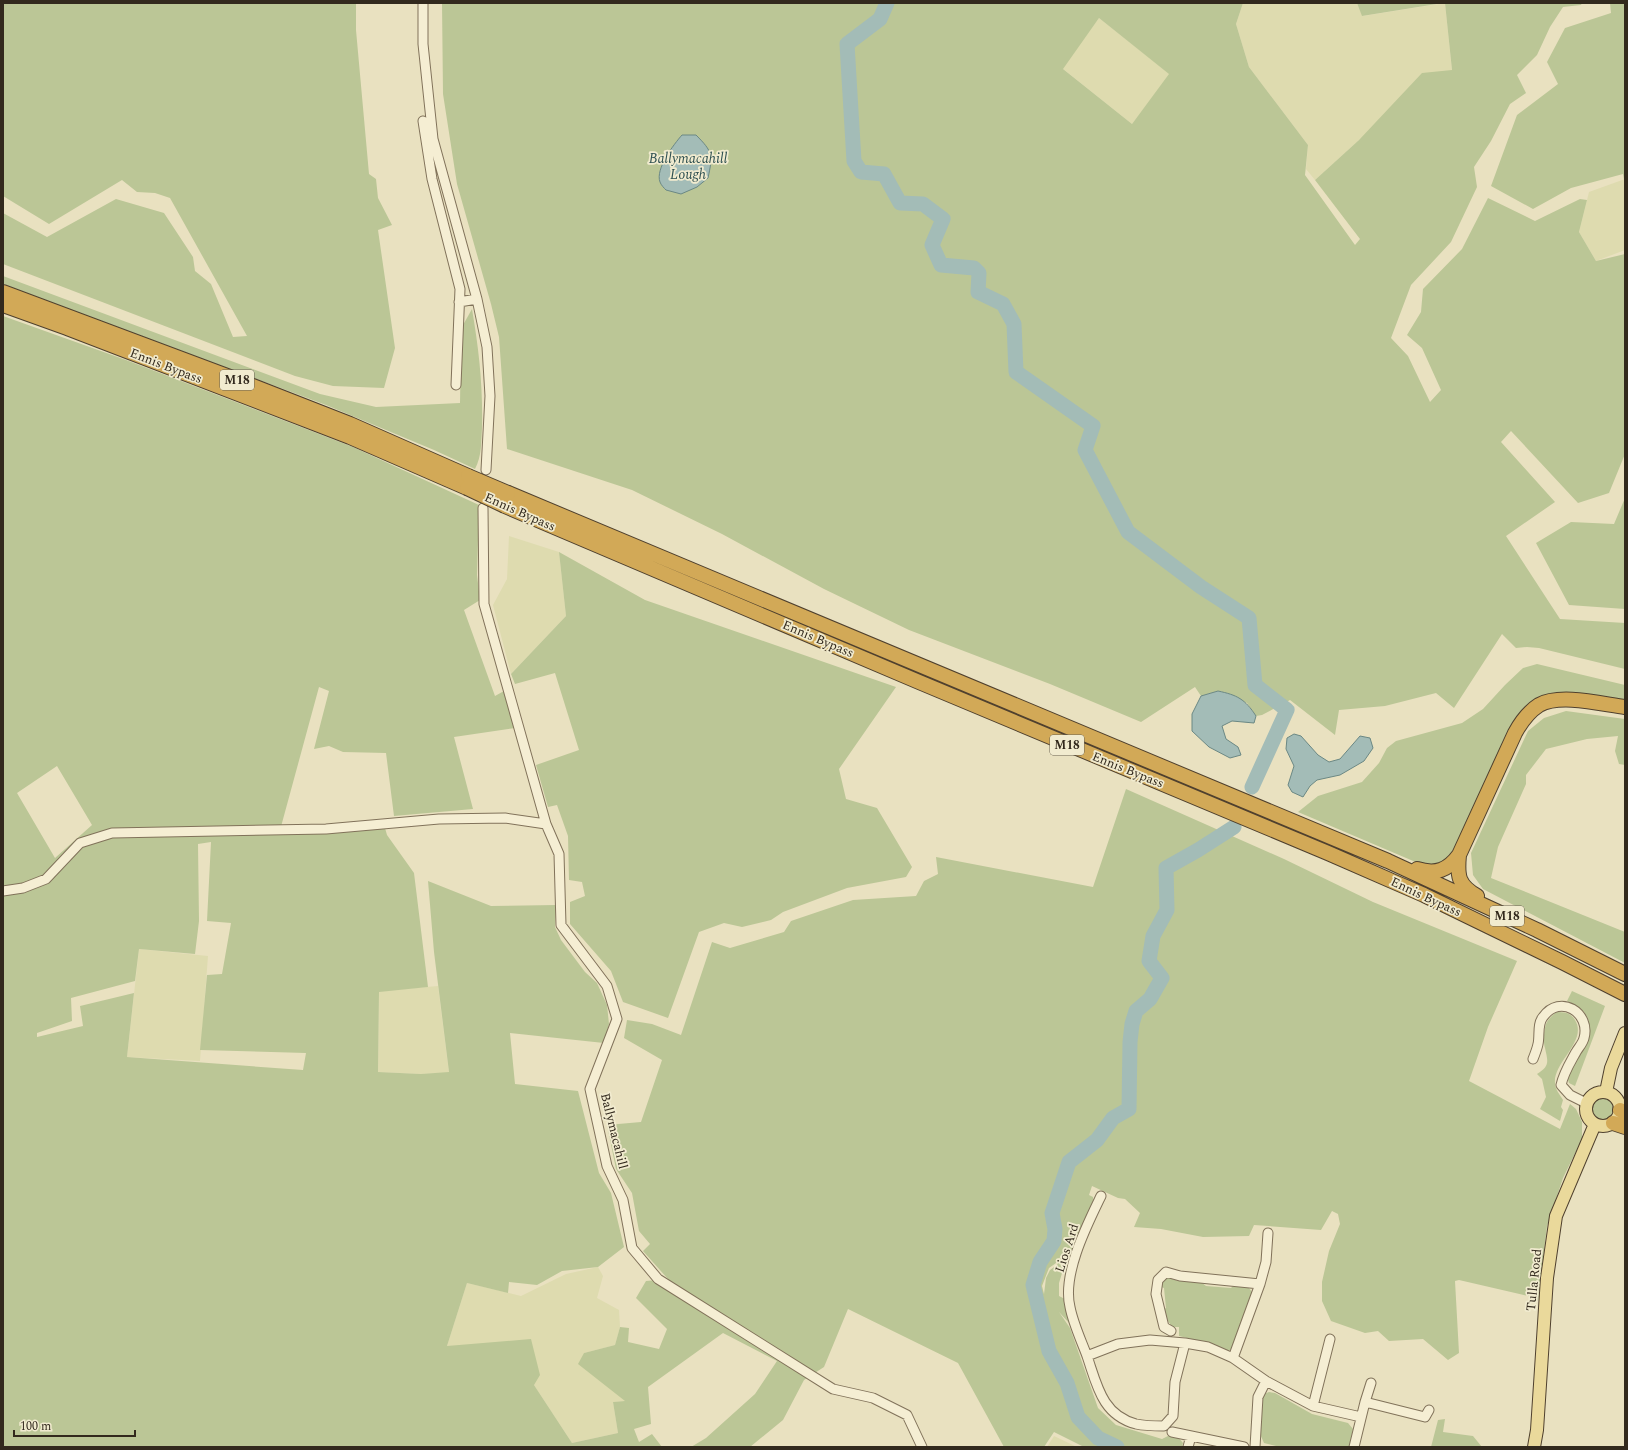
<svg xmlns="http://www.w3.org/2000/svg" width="1628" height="1450" viewBox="0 0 1628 1450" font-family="Spectral,serif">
<rect width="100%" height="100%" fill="#e9e1c0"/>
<path fill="#dedbaf" d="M1243,3H1357L1363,16L1445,3L1452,71L1359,140L1315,180L1306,169L1308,145L1249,67L1236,24Z
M1099,18L1170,74L1132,124L1062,68Z
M1625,179V250L1596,261L1579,232L1589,192Z
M509,536L559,552L566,616L511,674L493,605L507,579Z
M139,949L208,956L200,1061L127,1057Z
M438,986L449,1073L421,1074L378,1072L379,991Z
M598,1267L603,1276L597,1298L619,1310L620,1327L615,1345L584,1353L626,1401L613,1402L618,1433L572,1443L534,1385L447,1346L467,1283L521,1296L566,1274Z
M1054,1436L1077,1447H1047Z"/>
<path fill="#bbc696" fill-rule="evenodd" d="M3,3H356V30L369,174L376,179L378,198L392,225L378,230L395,348L384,388L333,386L295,376L3,264V213L47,237L116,199L164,213L193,257L195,271L211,284L233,337L247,336L170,198L155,193L137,192L122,180L49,224L3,196Z
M442,3H1243L1236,24L1249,67L1308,145L1305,175L1355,245L1360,239L1315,180L1359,140L1422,73L1452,70L1445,3H1582L1581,5L1563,7L1550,27L1537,55L1517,75L1526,93L1510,104L1491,141L1474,167L1477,187L1451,242L1411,285L1391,338L1408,356L1430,402L1441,390L1422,348L1407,335L1421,312L1423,289L1462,249L1488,198L1535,221L1580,199L1587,200L1579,232L1596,261L1625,254V454L1609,493L1578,503L1511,431L1501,442L1555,502L1506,536L1560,619L1625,623V669L1539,648L1527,647L1516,648L1502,634L1454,708L1436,693L1385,706L1339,710L1335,735L1290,700L1262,715L1256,716L1247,703L1218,691L1201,696L1195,687L1141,722L1050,684L909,630L824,589L722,534L632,490L507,449L499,337L491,304L457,184L443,94ZM1099,18L1169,74L1132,124L1063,69Z
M1357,3H1443L1362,16Z
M1610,3H1625V185L1623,174L1571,188L1533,209L1491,186L1517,115L1558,84L1547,62L1565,28L1611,13Z
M3,276L320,394L376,407L460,403L461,342L463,325L472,309C479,350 483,386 482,428C481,442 482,456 475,469L434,450L326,405L3,284Z
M3,316L126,360L353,447L479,505L477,575L480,600L464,610L495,696L504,691L515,728L454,737L473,809L394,816L386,753L343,752L329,746L314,749L329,691L319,687L279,834L385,828L387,835L414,873L428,987L379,992L378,1072L421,1074L449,1072L434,952L428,881L491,906L556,905L555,927L561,940L585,972L597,983L607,1005L609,1024L604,1043L510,1033L515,1084L578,1091L599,1173L611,1193L624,1247L598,1267L562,1271L537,1285L509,1282L508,1293L467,1283L447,1346L531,1339L540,1375L534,1385L572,1443L618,1433L613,1402L625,1401L578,1364L584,1353L615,1345L620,1327L629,1328L628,1342L659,1349L667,1329L636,1298L646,1281L668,1279L643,1251L650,1244L639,1231L632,1193L616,1169L607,1125L641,1122L662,1060L624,1038L627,1020L652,1024L681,1035L712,942L730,948L784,932L791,921L853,900L916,896L924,881L938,874L936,857L1093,887L1126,789L1284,859L1373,902L1517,961L1488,1027L1469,1081L1560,1129L1570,1104L1576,1109L1582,1122V1139L1563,1178L1547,1226L1538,1301L1528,1296L1459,1280L1455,1281L1459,1353L1448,1360L1423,1339L1389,1341L1378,1331L1365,1333L1331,1321L1322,1301V1282L1329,1251L1340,1224L1338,1214L1332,1211L1321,1230L1254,1225L1249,1236L1203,1237L1161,1229L1134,1227L1140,1213L1125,1199L1118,1198L1092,1186L1089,1195L1093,1197L1094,1204L1069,1268L1063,1270L1059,1283V1296L1065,1299L1070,1324L1059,1312L1070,1328L1098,1408L1116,1425L1162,1439L1168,1436H1177L1183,1443L1182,1447H1084L1054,1432L1044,1447H1004L958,1363L848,1309L824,1367L804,1380L783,1420L750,1447H691L706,1438L755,1394L777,1361L723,1333L648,1387L651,1424L634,1429L639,1442L652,1434L662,1447H3ZM57,766L92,825L55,858L17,793ZM211,842L207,921L231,923L222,974L207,975L200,1050L306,1053L303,1070L127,1057L134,993L80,1006L83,1026L37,1037V1033L72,1021L71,998L135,981L139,949L195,954L199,921L198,844ZM1063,1253L1057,1265L1050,1270L1046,1278L1044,1294L1042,1286L1049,1268L1056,1263Z
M1625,498V609L1569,605L1536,543L1571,522L1614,524Z
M559,552L645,600L896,687L839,769L846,799L877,808L912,867L906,877L847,888L783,912L771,920L742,927L724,923L699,932L668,1018L623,1002L611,971L570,924V902L585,896L582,882L569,880L568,836L557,805L548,807L536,765L579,750L555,673L515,684L511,674L566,616Z
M1537,664L1625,685V705L1552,696L1523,710L1513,722L1455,853L1440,864L1425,866L1298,812L1318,796L1362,782L1379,763L1387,748L1396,741L1462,723L1483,709L1505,685L1523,668Z
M1566,711L1625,719V765L1619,764L1615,751L1618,736L1587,739L1546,749L1526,775V784L1498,847L1491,878L1625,932V963L1483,889L1473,875L1471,853L1528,731L1544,718Z
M1572,991L1605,1006L1575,1086L1569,1083L1567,1077C1576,1060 1601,1030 1583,1011C1579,1007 1572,1004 1567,1001Z
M1556,1012C1565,1012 1571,1013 1575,1020C1588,1041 1553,1062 1555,1083C1555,1089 1560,1095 1563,1100L1561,1107L1563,1110L1560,1121L1540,1109L1546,1097L1542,1079L1537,1074C1550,1066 1548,1062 1545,1048C1543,1043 1544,1029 1546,1024C1548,1019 1553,1015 1556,1012Z
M1591 1109a11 11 0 1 1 22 0a11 11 0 1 1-22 0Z
M1167,1277L1178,1281L1201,1282L1206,1286L1231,1288L1234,1285C1243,1285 1249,1285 1253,1294L1234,1345L1230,1350L1223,1351L1211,1344L1179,1336V1327H1172L1168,1321L1163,1310L1166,1308L1164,1288L1161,1287V1282Z
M1269,1392L1275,1393L1312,1414L1348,1423L1353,1429L1349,1447H1297L1292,1446L1291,1447H1280L1264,1443L1260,1434L1262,1400L1264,1394Z
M1445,1419L1443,1432L1473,1436L1482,1447H1431L1438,1420Z"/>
<path fill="#a3bcb7" stroke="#6b8884" d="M682,135H696C713,152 713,155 708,178L697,187L681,194L666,190C664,188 661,185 660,182C655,169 674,144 682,135Z
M1218,691C1237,695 1245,699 1256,716L1254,723L1232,721L1222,726L1226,739L1238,747L1241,755L1230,758L1209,747L1192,731V714L1201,696Z
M1294,734L1301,736L1318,755L1329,762L1340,759L1360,736L1370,738L1373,748L1364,761L1340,775L1317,780L1310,786L1303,797L1292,792L1288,785L1294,766L1286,749L1287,738Z"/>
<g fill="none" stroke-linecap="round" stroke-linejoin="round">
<path stroke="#a3bcb7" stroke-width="15" d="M887,3L880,19L847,44L854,161L861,172L884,174L900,203L923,204L943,219L932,245L941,265L974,268L979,273L978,292L1003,304L1014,324L1016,372L1093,426L1085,450L1128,532L1201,587L1249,618L1255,685L1287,710L1252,787
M1117,1447L1098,1438L1078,1417L1067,1383L1049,1351L1033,1285L1040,1262L1054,1241L1055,1229L1052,1213L1069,1162L1097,1140L1113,1118L1129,1109L1130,1042L1132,1024L1136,1011L1150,999L1162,978L1149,961L1153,936L1167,910L1166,868L1198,850L1234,827"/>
<defs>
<path id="minor" d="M423,3V44L433,139L477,299L487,347L490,396L486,470
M423,121L432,179L460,289L456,385
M459,302L477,299
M483,508L484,604L546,824L559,854L561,925L607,986L617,1019L590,1089L607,1166L623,1200L632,1248L658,1279L833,1389L873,1398L907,1415L922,1447
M3,891L23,888L46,879L80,843L112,833L326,829L439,819L505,818L546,824
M1533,1059C1535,1054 1537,1049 1538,1044C1540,1036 1537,1024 1543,1017C1560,993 1591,1013 1584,1038C1583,1043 1579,1047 1576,1052C1570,1063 1564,1072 1561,1085L1570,1095L1586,1103
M1101,1196C1087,1225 1062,1274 1070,1307C1073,1323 1081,1340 1087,1356L1118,1344L1150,1340L1185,1343L1208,1347L1233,1358L1266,1381L1313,1406
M1171,1331L1164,1327L1156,1294L1158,1280L1166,1272L1180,1276L1260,1284
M1330,1339L1313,1406L1361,1417
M1087,1356C1097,1385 1102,1415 1136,1424C1145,1426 1155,1426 1164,1426L1173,1416L1175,1382L1185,1343
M1233,1358L1260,1284L1266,1262L1268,1233
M1365,1402L1371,1383
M1172,1432L1244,1447
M1188,1447L1191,1436
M1255,1447L1258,1397L1266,1381
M1354,1447L1365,1402L1425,1417L1429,1410"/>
<path id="major" d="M1606,1092L1611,1068L1625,1033
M1586 1109a17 17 0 1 1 34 0a17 17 0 1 1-34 0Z
M1534,1447L1537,1430L1547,1278L1556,1216L1595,1124"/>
<path id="highway" d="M3,292L230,377L350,424L468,476
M3,305L67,328L350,437L467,488
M508,493L1388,861L1537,930L1625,974
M505,506L919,682L1328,853L1424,895L1562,962L1625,994
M1459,855C1457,876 1458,885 1477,896
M1417,869C1436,875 1448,870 1459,855L1515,733C1521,722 1528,712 1539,705C1560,693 1602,704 1625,707
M1620,1110L1625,1113
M1613,1123L1625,1127"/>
</defs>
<use href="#minor" stroke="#81725a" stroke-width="11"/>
<use href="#major" stroke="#4f402e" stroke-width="14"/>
<use href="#highway" stroke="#4f402e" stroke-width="16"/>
<use href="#minor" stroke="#f5eed3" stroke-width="9"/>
<use href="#major" stroke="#ead99b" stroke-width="12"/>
<use href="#highway" stroke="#d2a957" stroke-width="14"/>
<defs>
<path id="highway-bridge" d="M468,476L508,493
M467,488L505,506"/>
</defs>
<use href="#highway-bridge" stroke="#4f402e" stroke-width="16" stroke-linecap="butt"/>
<use href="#highway-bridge" stroke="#d2a957" stroke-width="14"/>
</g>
<g text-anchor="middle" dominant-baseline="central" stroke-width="3.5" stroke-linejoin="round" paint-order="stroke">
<g fill="#f1ebcf" stroke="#6b6352" stroke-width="1">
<rect x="220" y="370" width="34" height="20" rx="3"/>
<rect x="1050" y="735" width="34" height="20" rx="3"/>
<rect x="1490" y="906" width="34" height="20" rx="3"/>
</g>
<g font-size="12" font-weight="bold" fill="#32291d">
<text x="237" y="380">M18</text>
<text x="1067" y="745">M18</text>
<text x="1507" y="916">M18</text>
</g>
<g font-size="13" fill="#32291d" stroke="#f1ebcf">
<text transform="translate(166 366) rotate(21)">Ennis Bypass</text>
<text transform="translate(520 512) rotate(24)">Ennis Bypass</text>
<text transform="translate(818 639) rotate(23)">Ennis Bypass</text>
<text transform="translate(1128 770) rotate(22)">Ennis Bypass</text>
<text transform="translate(1426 897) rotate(25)">Ennis Bypass</text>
<text transform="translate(614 1131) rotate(76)">Ballymacahill</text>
<text transform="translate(1067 1248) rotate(-72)">Lios Ard</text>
<text transform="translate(1534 1280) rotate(-84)">Tulla Road</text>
</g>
<g font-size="14" font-style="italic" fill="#2d4f50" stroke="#f1ebcf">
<text x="688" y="158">Ballymacahill<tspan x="688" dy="16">Lough</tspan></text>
</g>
</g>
<rect width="1628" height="1450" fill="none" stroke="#32291d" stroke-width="8"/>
<path d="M14 1430v6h121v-6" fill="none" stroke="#32291d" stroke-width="2"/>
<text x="20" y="1430" font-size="12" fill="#32291d" stroke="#f1ebcf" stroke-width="3" paint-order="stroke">100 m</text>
</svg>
